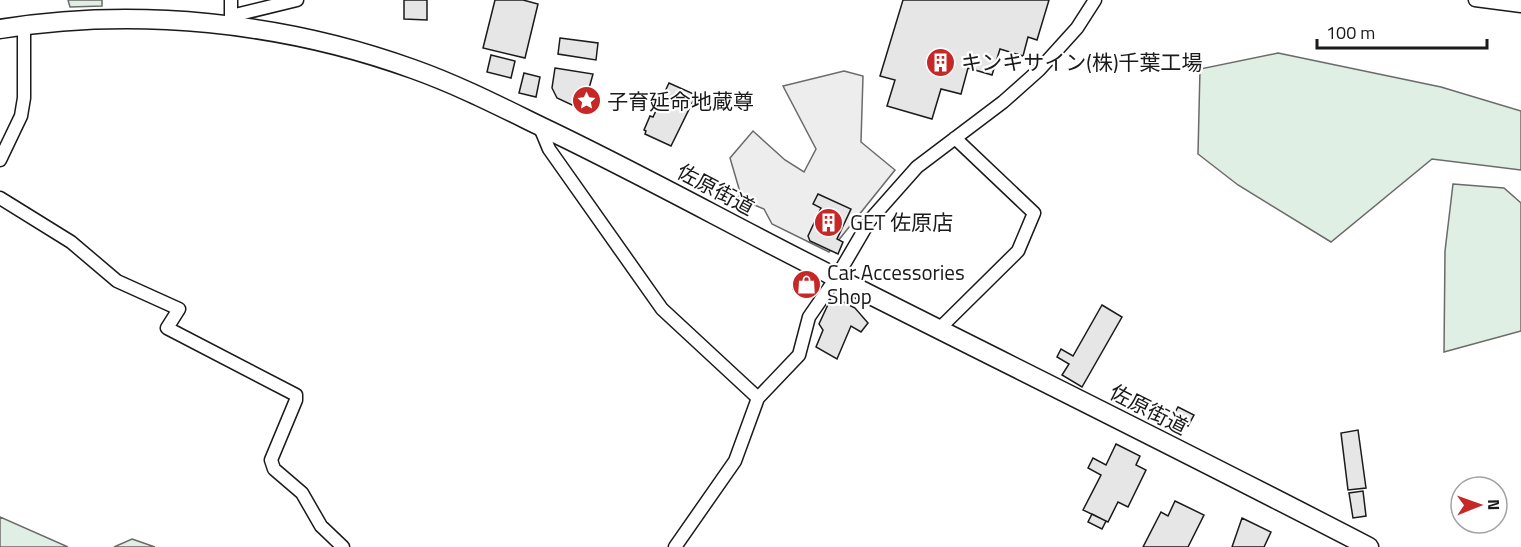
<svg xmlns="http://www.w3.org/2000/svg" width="1521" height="547" viewBox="0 0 1521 547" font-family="'Titillium Web','Noto Sans JP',sans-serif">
<rect width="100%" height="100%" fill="#fff"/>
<path fill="#e0efe3" stroke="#6a6a6a" stroke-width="1.5" d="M68,0H102V6L70,7Z
M1278,53L1441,87L1521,111V170L1432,159L1331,242L1238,185L1198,154L1200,69Z
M1453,184L1504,188L1521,203V331L1444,352L1445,251Z
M0,517L68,547H0Z
M132,539L155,547H114Z"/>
<path fill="#ededed" stroke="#6a6a6a" stroke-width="1.5" d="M844,71L863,76L861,142L895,170L829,252L772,224L764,209L738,198L740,192L730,158L753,131L785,160L804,172L816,149L783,86Z"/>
<path fill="#e6e6e6" stroke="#1a1a1a" stroke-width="1.5" d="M404,0H427V20L404,19Z
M495,0H523L538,4L525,58L483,48Z
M903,0H1049L1037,40L1028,37L1023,56L1000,49L992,75L968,68L961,94L941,89L932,119L887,106L895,80L880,76Z
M560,38L598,43L596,60L558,54Z
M491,55L515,61L511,78L487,72Z
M555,68L593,74L586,99L572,105L557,98L552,88Z
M524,73L540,77L536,97L519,93Z
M669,83L696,95L671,146L645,134L646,131L644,130L650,116L653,117Z
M818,194L851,209L837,239L843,242L838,254L810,241L808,236L821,208L813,204Z
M799,275L816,282L810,296L793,289Z
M832,296L855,308L868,323L861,332L851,326L837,359L816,347L823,330L819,324Z
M1102,305L1122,317L1082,387L1062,375L1069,364L1057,357L1061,349L1073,356Z
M1178,407L1194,415L1188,426L1172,418Z
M1358,430L1366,488L1348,490L1341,433Z
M1116,444L1140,456L1136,465L1146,470L1128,507L1118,502L1108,522L1083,510L1101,475L1088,468L1093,458L1106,465Z
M1363,491L1366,516L1353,518L1349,493Z
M1175,501L1204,515L1188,547H1143L1161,512L1168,516Z
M1092,514L1106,521L1102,529L1088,522Z
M1242,518L1271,532L1264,547H1232Z"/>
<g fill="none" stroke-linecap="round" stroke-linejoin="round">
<defs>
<path id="minor" d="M1475,0L1521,6
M231,16L297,0
M231,23V0
M539,125L549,149L662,309L758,398
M0,160L21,116L24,98V25
M0,198L71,242L117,281L179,309L167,328L296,395V400L271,460L274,469L302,493L321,526L343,547
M939,329L1018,251L1034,213L955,138
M675,547L735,461L758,398L799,355L809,317L836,278L870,220L917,167L1003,102L1039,70L1077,28L1095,0"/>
<path id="highway" d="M0,29C136,7 283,22 413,69C458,85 499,106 542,127C641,174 737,228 835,277C1013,367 1192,455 1369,547"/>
</defs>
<use href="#minor" stroke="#1a1a1a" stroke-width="15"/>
<use href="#highway" stroke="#1a1a1a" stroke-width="21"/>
<use href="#minor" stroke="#fff" stroke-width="12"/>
<use href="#highway" stroke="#fff" stroke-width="18"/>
</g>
<defs>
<symbol id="building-disc" viewBox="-11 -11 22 22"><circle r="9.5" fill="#c62828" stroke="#fff"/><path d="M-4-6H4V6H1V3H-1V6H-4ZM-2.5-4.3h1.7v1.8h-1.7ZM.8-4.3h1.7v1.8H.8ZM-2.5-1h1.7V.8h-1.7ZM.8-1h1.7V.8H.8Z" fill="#fff"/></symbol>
<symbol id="sight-disc" viewBox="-11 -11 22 22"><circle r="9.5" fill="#c62828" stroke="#fff"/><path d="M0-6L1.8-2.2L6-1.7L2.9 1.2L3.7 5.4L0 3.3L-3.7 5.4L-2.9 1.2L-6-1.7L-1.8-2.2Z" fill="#fff"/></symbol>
<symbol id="shop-disc" viewBox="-11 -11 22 22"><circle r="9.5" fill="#c62828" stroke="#fff"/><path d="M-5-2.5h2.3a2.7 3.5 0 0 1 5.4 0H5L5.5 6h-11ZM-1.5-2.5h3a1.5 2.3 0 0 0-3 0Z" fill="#fff"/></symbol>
</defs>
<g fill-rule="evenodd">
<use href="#building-disc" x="924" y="46" width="33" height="33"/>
<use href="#sight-disc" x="570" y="84" width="33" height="33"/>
<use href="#building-disc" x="812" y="206" width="33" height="33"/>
<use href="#shop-disc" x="790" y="268" width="33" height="33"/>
</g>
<g text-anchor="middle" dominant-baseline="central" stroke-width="4.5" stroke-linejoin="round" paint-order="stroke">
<g font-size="21" fill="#1a1a1a" stroke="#fff" text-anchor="start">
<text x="961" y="62">キンキサイン(株)千葉工場</text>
<text x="607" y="101">子育延命地蔵尊</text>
<text x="850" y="222">GET 佐原店</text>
<text x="827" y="272">Car Accessories<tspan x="827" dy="24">Shop</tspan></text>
</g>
<g font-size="21" fill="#1a1a1a" stroke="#fff">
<text transform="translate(716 189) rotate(28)">佐原街道</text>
<text transform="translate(1149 409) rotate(27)">佐原街道</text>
</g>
</g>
<g transform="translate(1479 505) rotate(89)"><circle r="28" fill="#ffffff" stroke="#a3a3a3" stroke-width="1.5"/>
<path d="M0-4.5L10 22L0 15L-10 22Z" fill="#c62828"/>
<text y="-9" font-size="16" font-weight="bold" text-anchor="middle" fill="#1a1a1a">N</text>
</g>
<path d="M1317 39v9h170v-9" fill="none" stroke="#1a1a1a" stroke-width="3"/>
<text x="1326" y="39" font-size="18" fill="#1a1a1a" stroke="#ffffff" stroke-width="4.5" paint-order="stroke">100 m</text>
</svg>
